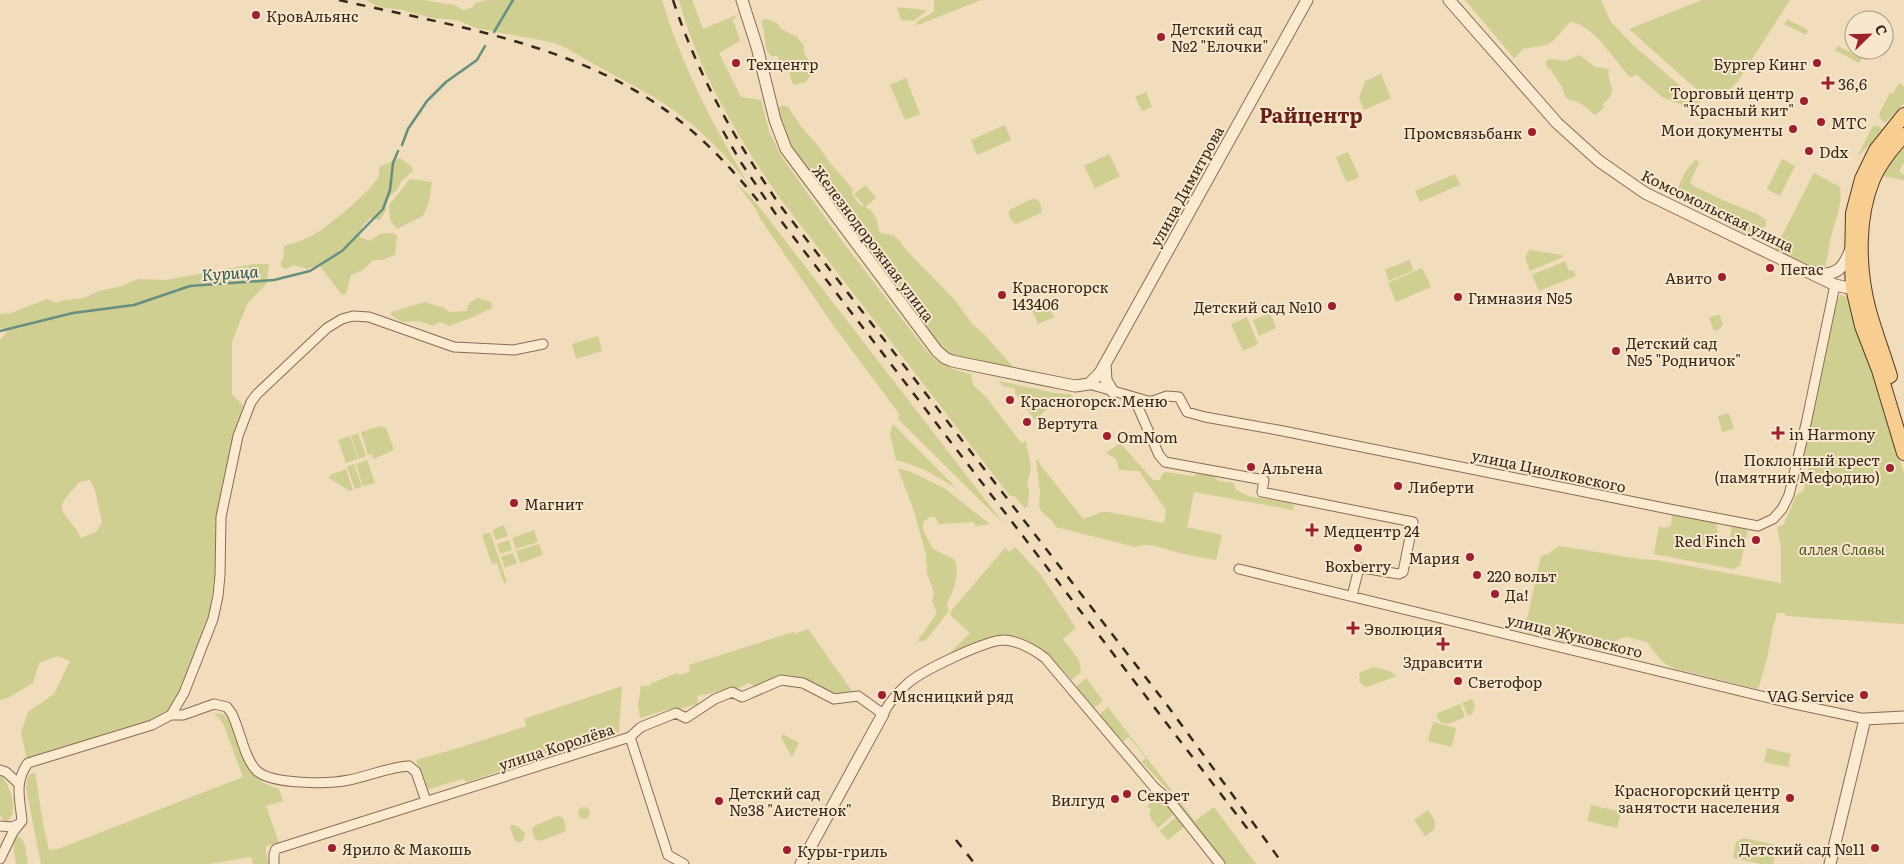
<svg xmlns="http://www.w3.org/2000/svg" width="1904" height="864" viewBox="0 0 1904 864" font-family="Literata,serif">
<rect width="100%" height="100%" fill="#f1dcbc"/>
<path fill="#cecf90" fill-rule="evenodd" d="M366,0H423L454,5L463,10L472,8L475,3L488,0H662C682,67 715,129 751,188C726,154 698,126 663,103C632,83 599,68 568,49L555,43L476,28L457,20L432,18L402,10L379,7Z
M679,0H692L703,29L739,14L733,20L740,41L719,53L741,97L761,100L769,131L781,156L842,241L926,350C939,365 952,370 971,374L973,385L986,397L1021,443L1026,441L1031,468L1027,483L1029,490L1028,506L1025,508L1014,496H1010L779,197C738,137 698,71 679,0Z
M934,0H981L915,26L918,21L934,12Z
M1465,0H1601L1611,22L1633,45L1701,104L1695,110L1662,97L1637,75L1630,77C1614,61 1594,24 1570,22L1553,41L1546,45L1523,49L1514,58Z
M1702,0H1790L1738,81L1723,97L1716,100L1694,87L1629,29Z
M897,7L926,10H927L914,21L901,20Z
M767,19L778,24L781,29L797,37L804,46C801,59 817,61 813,71C812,75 808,78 806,82L794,85C789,78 791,70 786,62H780L777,56H771C762,47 767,33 761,22L762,20Z
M1787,19L1808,30L1806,35L1784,24Z
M1838,46L1862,58L1859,63L1835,50Z
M1579,55L1595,67L1609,69C1606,86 1621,89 1603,104V109L1595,115L1579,102L1569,100L1565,96L1562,87L1551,70L1547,67L1546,61L1551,59L1566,61Z
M1381,74L1391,98L1364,110L1359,98L1365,81Z
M906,78L920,114L905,120L890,85Z
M1899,83L1904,87V103L1885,123L1879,117L1880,112L1890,93L1893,94Z
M1146,92L1152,107L1142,111L1135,97Z
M783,105L788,107L803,129L816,143L831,164L853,189L852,194L860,205L864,206L854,194L866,185L876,198L865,207C877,213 877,221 880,233L893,235L898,239L907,251L954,299L973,325L983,333L1015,369L951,355L943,350L791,147L782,125L778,108Z
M1005,125L1011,140L977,155L971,140Z
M1873,126H1878L1882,129L1871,143L1857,157Z
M1904,148V163L1899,171L1904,175V180L1883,176L1893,160Z
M1348,152L1359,177L1348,182L1346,181L1336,157Z
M1109,154L1120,176L1095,188L1084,166Z
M400,158L411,166L413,171L401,181L398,189L388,198L385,212L380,220L371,218L364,224L359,233L360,237L369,241L380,234L393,233L397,236L395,255L382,260H373L363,270L351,275L346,294L342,295L320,266H316L307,269L294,265L286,269L282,268L281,263L283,259L284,246C294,243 305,240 313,235C327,228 375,188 379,175C380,172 379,169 379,167Z
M1696,159L1699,163L1690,182L1693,186L1723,200L1757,214L1766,220V225L1760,233L1754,235L1744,233L1719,219L1712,209L1678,188L1685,172Z
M1782,159L1795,166L1780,196L1767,189Z
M1814,173L1840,187C1843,206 1834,223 1830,241C1828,250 1828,262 1823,271L1775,249Z
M1455,174L1460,185L1420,202L1415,191Z
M410,179L432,182L429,202L423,216L397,229L390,220L389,205Z
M737,184L750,196L767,217L1004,524L897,418L900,415L836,329L761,220L755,208Z
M1034,198C1040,201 1043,207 1041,213L1016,224C1010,221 1008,216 1009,210Z
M1529,250L1562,255L1563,257L1530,271L1525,258Z
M1409,260L1414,270L1389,281L1385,270Z
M1565,261L1569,271L1573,270L1576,276L1539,291L1532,275Z
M254,264H269L267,283L247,304L232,342V394L243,405L231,447L217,518L215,571L210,618L179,697L167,715L27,759L21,733L28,712L54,694L70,661L58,656L39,663L33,683L8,698L0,700V340L6,333L7,330L0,328V314L11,313L47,299L56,303L65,300L84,298L99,291L122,286L138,279L166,280ZM90,480L95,490L102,522L96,532L81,538C79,535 78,531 75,528C69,519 55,510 66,498C70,492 75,488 79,482Z
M1422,268L1431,287L1396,302L1388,283Z
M1841,295L1849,298L1904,474V624L1786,616L1785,613H1775L1777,615L1773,626L1767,659L1758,689L1676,669L1667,665L1660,659L1647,642L1634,639L1626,637L1619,639L1603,650L1595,649L1585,643L1560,641L1537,632L1530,634L1525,628L1541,556L1548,554L1559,546L1640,559L1657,560L1781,583V548L1777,527L1784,524L1796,496L1799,493L1803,492L1810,461L1803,458L1833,314L1837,301Z
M478,298L491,302L492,308L471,318L449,326L440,322L432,326L420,321L402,322L391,315V312L425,302C434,306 442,305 449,312L467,311C467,303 472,301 478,298Z
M1048,303L1054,317L1038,324L1032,310Z
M1270,313L1276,328L1259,336L1253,320Z
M1719,314L1723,324L1720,329L1714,331L1709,318Z
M1247,317L1258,344L1243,351L1231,324Z
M598,336L602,351L576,359L572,344Z
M999,381L1055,393L1071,394L1073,398L1070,403C1054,400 1046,411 1035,420L1015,393V389L1003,386Z
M1729,413L1734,429L1722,432L1718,416Z
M893,424L958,490C939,476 919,466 896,460L890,434Z
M380,426L386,428L394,450L373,459L372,454L368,455L361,432Z
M358,433L366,456L359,459L351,436Z
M350,436L358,459L346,463L338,440Z
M1120,443L1153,480H1160L1163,473L1166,472L1193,476L1200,472L1214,476L1218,481L1234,483L1236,490L1248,496L1294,504L1293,510L1194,492L1187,527L1222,535L1216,560C1201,557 1184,555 1169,550C1156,546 1148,543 1135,547L1056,527L1052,521L1041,511L1039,505L1040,492L1036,461L1039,459V463L1083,519L1102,512H1109L1164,523L1166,510L1139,471L1119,470L1116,459L1106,453Z
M367,460L375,483L363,486L356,464Z
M354,464L362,487L355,489L347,467Z
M346,469L353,490L350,491L329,478L330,475Z
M898,469L909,471L944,488L990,524L976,526L973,522L939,524L935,517H930L923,522V530L933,549L955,560C960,574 953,592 947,604L949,611L926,640L917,642L937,613L932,601L934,592L927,573L926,555L914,511Z
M1672,515L1716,523L1719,540L1724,542L1729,541L1732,526L1748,530L1740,566L1733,569L1654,554L1659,526L1665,528L1671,526Z
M504,525L508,536L496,540L492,530Z
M534,530L538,542L516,549L512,538Z
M490,532L507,582L504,583L497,563L492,564L482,535Z
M509,540L512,550L500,554L497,544Z
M539,544L543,555L520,563L516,551Z
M1015,547L1041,575L1076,628L1063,639L1079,660L1081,672L1072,680C1050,657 1029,629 993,636L942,661L970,633L950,615L951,611L1005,548L1009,552Z
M513,553L517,563L505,568L501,557Z
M808,629L852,691C823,701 809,672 781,675C774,676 764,684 756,687L749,683L738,688L697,696L698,704L679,709H669L640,718L638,705L641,686H650V684L677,673L680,675L690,672L689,665L796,631L792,635Z
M1373,667L1389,671L1397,676L1367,687L1362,685L1359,680L1360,678L1359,673Z
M1086,678L1103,701L1094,708L1076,687Z
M622,686L619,732L467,782L462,779L426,790L416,760L455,749L527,726L524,719Z
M1472,699L1475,707L1472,714L1468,716L1462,703Z
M1460,704L1465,717L1448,724L1440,722L1436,714Z
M1108,707L1195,821L1214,807L1256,864H1226L1170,792L1142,762L1146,758L1129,737L1123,741L1099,715Z
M214,713L222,714L229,719C246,748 241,779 279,789L283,801L266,806L279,843L266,846V854L269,864H253L251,857L209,864H41L26,788L28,776L35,772L43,824L49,850L58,849L243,777L223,723Z
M1433,722L1456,728L1452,747L1428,741Z
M783,734L799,743L792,757L781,737Z
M1767,748L1791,754L1788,767L1764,762Z
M0,775C10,783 21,816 5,822L0,815Z
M1158,796L1175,813L1158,828L1150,818L1151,817L1149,814L1151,810L1147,806Z
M1591,805L1621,812L1617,828L1587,821Z
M578 813a6 6 0 1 1 12 0a6 6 0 1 1-12 0Z
M1428,810L1435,821L1434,830L1425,836L1414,820Z
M558,816L563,818L566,827L564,832L540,841L535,839L532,830L534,826Z
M1177,816L1185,826L1168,840L1160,831Z
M512,825L517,826L525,833L523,841L517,842L514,839L510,826Z
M17,836C27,839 26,855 28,864H16L12,838Z
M1743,838L1777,845L1773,864H1761L1733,858L1736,842Z"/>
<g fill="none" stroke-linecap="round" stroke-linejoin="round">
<path stroke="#678f81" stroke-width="2.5" d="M494,32L513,0
M402,145L408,129L427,101L446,82L477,60L485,46
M0,331L73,313L134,305L190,286L274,280L310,271L342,251L383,209L390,190L393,163L398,151"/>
<defs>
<path id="minor" d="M1089,384L1148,401H1153L1167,396L1179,397L1187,412L1205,417L1283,431L1664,508L1758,526L1773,519L1782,509L1789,495L1806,424L1835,285
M1134,398L1159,455L1165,462L1264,480L1262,492L1413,522L1403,572L1399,574L1362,568L1358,572L1352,596
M1239,569L1790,703L1865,719
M171,715L184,693L213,619L218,596L220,575L221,517L238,436L251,402L257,394L327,328L342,319L353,316L369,317L454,347L514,350L543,344
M630,737L668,855L684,864
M0,770L6,772L18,783
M0,826L12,827L19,824
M0,859L13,832L22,821C20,799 14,782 28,763L152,725L171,715H183L214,704L227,707L232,714C240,730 244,757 256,770C270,785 330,784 349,780C369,776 389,767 409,766L416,772L426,801
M274,864V854L276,849L630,737L641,727L676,713L686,718L715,699L732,692L742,697L781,680L803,683L834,699L858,696L883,714C889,703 898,692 907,684C921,671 986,640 1004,640C1020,641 1033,649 1045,658L1154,787L1170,801L1220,864"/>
<path id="tertiary" d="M742,0L757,47L775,120L786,149L937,351L945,358L952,361L1075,386L1089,384L1100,373L1307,0
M1449,0L1557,123L1599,161L1645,193L1835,285L1849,288L1861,287
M1818,275C1838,274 1843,269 1851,249
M1105,364L1106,380L1113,392
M801,864L883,714
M1830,864L1865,719L1904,717"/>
<path id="primary" d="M1904,115L1876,150L1862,179L1853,213L1852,266L1853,288L1862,326L1879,370L1904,453
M1890,376C1883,353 1874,330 1868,307C1858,267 1857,217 1873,179C1880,162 1892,148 1904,135"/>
</defs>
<use href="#minor" stroke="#896b54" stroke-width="11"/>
<use href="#tertiary" stroke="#896b54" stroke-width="13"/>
<use href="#primary" stroke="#563a29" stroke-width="16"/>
<use href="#minor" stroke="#fbead0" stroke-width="9"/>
<use href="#tertiary" stroke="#fbead0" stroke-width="11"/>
<use href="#primary" stroke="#f8cd90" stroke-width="14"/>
<path stroke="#37261a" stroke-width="2.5" stroke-dasharray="9 9" stroke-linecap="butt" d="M339,0C457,27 588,45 685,125C714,149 739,177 763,207
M673,0C698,76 734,138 779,204L1167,705L1283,864
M723,131L740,161L775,213L1250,832
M956,840L975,864"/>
</g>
<g fill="#9d202e" stroke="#f8e7cc" stroke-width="2">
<circle cx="256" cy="15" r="5"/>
<circle cx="1161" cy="37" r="5"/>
<circle cx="736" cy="63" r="5"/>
<circle cx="1817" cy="63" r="5"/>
<path d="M1825.5 75.5h5v5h5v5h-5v5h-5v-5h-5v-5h5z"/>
<circle cx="1804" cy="101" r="5"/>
<circle cx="1821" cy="122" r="5"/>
<circle cx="1793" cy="129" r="5"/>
<circle cx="1532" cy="132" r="5"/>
<circle cx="1809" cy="151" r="5"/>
<circle cx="1770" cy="268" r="5"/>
<circle cx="1722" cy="277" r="5"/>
<circle cx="1002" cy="295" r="5"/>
<circle cx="1458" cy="297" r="5"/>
<circle cx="1332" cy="306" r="5"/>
<circle cx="1616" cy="351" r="5"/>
<circle cx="1010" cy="400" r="5"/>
<circle cx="1027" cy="422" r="5"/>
<path d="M1775.5 425.5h5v5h5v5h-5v5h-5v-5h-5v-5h5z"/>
<circle cx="1107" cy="436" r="5"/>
<circle cx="1251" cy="467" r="5"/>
<circle cx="1890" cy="468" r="5"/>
<circle cx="1398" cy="486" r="5"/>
<circle cx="514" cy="503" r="5"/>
<path d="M1309.5 522.5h5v5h5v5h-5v5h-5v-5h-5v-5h5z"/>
<circle cx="1756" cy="540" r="5"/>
<circle cx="1358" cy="548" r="5"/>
<circle cx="1470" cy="557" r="5"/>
<circle cx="1477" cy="575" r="5"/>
<circle cx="1495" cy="594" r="5"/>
<path d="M1350.5 620.5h5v5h5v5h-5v5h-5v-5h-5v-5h5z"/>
<path d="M1440.5 636.5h5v5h5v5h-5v5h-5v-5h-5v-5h5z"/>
<circle cx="1458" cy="681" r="5"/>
<circle cx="882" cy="695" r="5"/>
<circle cx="1864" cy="695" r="5"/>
<circle cx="1127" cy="794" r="5"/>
<circle cx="1790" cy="798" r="5"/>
<circle cx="1115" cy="799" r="5"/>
<circle cx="719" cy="801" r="5"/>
<circle cx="332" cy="848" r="5"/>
<circle cx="1875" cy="848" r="5"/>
<circle cx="787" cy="850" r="5"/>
</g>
<g text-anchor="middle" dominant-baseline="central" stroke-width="4" stroke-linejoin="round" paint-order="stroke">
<g font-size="15" fill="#37261a" stroke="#f8e7cc" text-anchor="start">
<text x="266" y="15">КровАльянс</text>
<text x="1171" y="28">Детский сад<tspan x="1171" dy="17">№2 "Елочки"</tspan></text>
<text x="746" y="63">Техцентр</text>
<text x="1807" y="63" text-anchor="end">Бургер Кинг</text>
<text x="1838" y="83">36,6</text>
<text x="1794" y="92" text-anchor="end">Торговый центр<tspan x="1794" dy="17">"Красный кит"</tspan></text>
<text x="1831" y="122">МТС</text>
<text x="1783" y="129" text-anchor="end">Мои документы</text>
<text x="1522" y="132" text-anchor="end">Промсвязьбанк</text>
<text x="1819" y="151">Ddx</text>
<text x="1780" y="268">Пегас</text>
<text x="1712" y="277" text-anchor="end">Авито</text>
<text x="1012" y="286">Красногорск<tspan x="1012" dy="17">143406</tspan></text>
<text x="1468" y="297">Гимназия №5</text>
<text x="1322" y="306" text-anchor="end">Детский сад №10</text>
<text x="1626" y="342">Детский сад<tspan x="1626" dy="17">№5 "Родничок"</tspan></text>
<text x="1020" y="400">Красногорск.Меню</text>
<text x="1037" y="422">Вертута</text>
<text x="1789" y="433">in Harmony</text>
<text x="1117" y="436">OmNom</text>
<text x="1880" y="459" text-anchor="end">Поклонный крест<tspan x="1880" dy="17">(памятник Мефодию)</tspan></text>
<text x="1261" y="467">Альгена</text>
<text x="1408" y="486">Либерти</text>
<text x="524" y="503">Магнит</text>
<text x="1323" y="530">Медцентр 24</text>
<text x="1746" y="540" text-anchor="end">Red Finch</text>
<text x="1460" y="557" text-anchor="end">Мария</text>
<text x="1358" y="565" text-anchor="middle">Boxberry</text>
<text x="1487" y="575">220 вольт</text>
<text x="1505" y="594">Да!</text>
<text x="1364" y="628">Эволюция</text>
<text x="1443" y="661" text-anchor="middle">Здравсити</text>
<text x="1468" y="681">Светофор</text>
<text x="892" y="695">Мясницкий ряд</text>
<text x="1854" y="695" text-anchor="end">VAG Service</text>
<text x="1780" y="789" text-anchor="end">Красногорский центр<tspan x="1780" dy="17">занятости населения</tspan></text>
<text x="729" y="792">Детский сад<tspan x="729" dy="17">№38 "Аистенок"</tspan></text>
<text x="1137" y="794">Секрет</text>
<text x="1105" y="799" text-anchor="end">Вилгуд</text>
<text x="342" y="848">Ярило &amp; Макошь</text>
<text x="1865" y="848" text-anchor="end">Детский сад №11</text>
<text x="797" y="850">Куры-гриль</text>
</g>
<g font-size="15" fill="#37261a" stroke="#f8e7cc">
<text transform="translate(1186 186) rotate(-61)">улица Димитрова</text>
<text transform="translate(1718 210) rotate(26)">Комсомольская улица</text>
<text transform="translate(874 243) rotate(53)">Железнодорожная улица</text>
<text transform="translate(1549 470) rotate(12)">улица Циолковского</text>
<text transform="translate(1575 635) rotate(14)">улица Жуковского</text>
<text transform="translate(556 746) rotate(-18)">улица Королёва</text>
</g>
<g font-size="15" font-style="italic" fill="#4d551f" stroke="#f8e7cc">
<text x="1842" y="548">аллея Славы</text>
</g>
<g font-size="16" font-style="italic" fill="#285851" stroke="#f8e7cc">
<text transform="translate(230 272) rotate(-4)">Курица</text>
</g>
<g font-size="20" font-weight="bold" fill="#672017" stroke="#f8e7cc">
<text x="1311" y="114">Райцентр</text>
</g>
</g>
<g transform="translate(1869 35) rotate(67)"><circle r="24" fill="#f8e7cc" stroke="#ab9a85"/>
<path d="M0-4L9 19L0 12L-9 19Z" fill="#9d202e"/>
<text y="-8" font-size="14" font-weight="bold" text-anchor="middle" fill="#37261a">С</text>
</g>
</svg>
